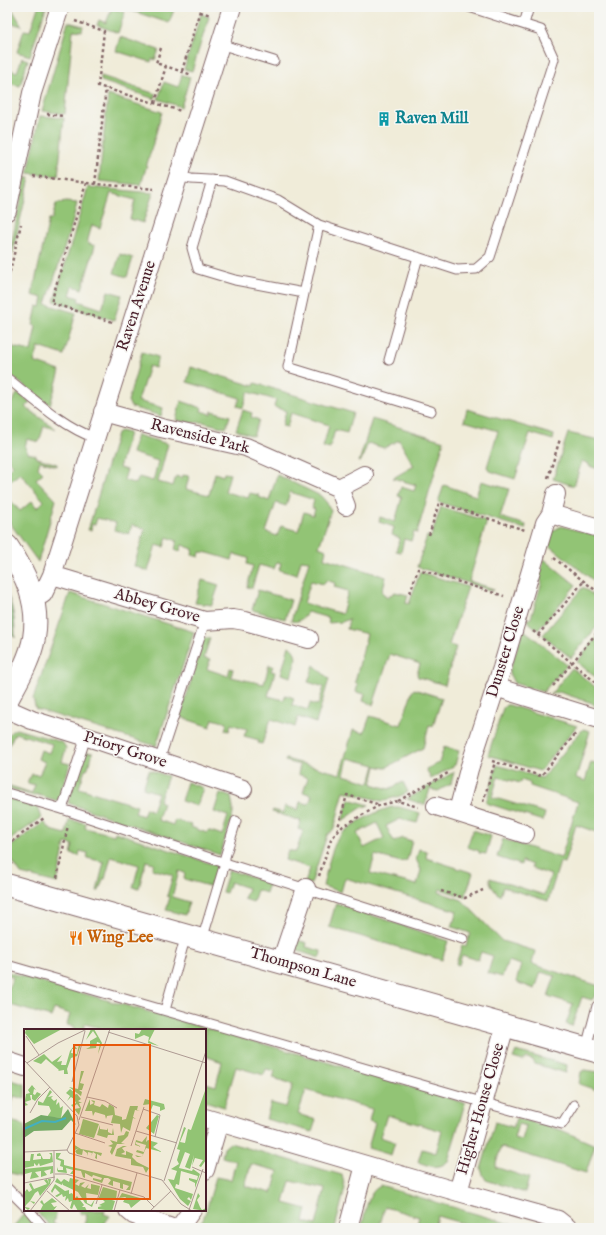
<svg xmlns="http://www.w3.org/2000/svg" width="606" height="1235" viewBox="0 0 606 1235" font-family="'IM FELL English',serif">
<rect width="100%" height="100%" fill="#f6f6f2"/>
<filter id="ink" filterUnits="userSpaceOnUse"><feTurbulence type="fractalNoise" baseFrequency=".025" numOctaves="2"/><feDisplacementMap in="SourceGraphic" scale="8" xChannelSelector="R" yChannelSelector="G"/><feConvolveMatrix kernelMatrix="1 2 1 2 8 2 1 2 1" color-interpolation-filters="sRGB"/></filter>
<filter id="wash" filterUnits="userSpaceOnUse"><feTurbulence type="fractalNoise" baseFrequency=".012" numOctaves="4" result="noise"/><feDisplacementMap in="SourceGraphic" scale="16" xChannelSelector="R" yChannelSelector="G"/><feGaussianBlur stdDeviation="0.9" result="paint"/><feColorMatrix in="noise" values="0 0 0 0 0 0 0 0 0 0 0 0 0 0 0 0 0 1.4 0 .05"/><feComposite in="paint" operator="in"/></filter>
<g filter="url(#wash)">
<rect width="100%" height="100%" fill="#f0ecd9"/>
<path fill="#92c474" stroke="#6e7250" fill-rule="evenodd" d="M7,7H11L22,26L7,22Z
M38,7H46L30,56L17,52L24,30L30,31Z
M127,7H175L169,23L126,9Z
M112,8L125,12L118,33L97,25L99,20L106,23Z
M201,14L209,17L192,71L184,69Z
M68,22L83,26L82,31L73,30L65,114L42,111Z
M120,37L159,50L155,60L152,59L151,62L116,51Z
M22,58L28,60L20,86L7,83V69L17,72Z
M182,75L190,77L181,107L158,99L164,82L178,87Z
M101,76L156,94L155,99L101,81Z
M108,95L162,112L141,185L99,181Z
M40,116L64,118L58,176L28,173Z
M25,178H30L12,255H9Z
M88,187L153,193L143,223L130,219L135,200L111,193L100,228L92,225L87,243L95,246L82,289L73,286L70,295L79,298L78,301L102,309L108,291L122,295L114,320L54,301Z
M65,202L77,203L72,224L46,304L76,313L64,355L39,347L34,362L60,371L50,405L7,373V344L13,345L12,347L31,351L36,326L33,325L37,306L41,307L43,298L32,295L49,219H52L56,204Z
M120,254L133,258L127,277L114,273Z
M142,352L158,357L155,368L149,366L138,401L163,408L161,416L131,407L128,401Z
M191,367L254,386L255,383L353,413L347,433L335,430L330,448L323,447L329,425L291,413L287,427L282,426L286,411L274,407L276,400L248,392L243,408L237,406L240,398L187,382Z
M18,393L30,402L25,407L56,429L44,426L39,442L27,439L25,447L28,453L36,455L35,457L57,464V466L40,461L38,468L43,473L36,479L56,500L38,562L7,519V504L11,501L20,511L32,501L37,508L44,501L20,473L7,484V471L13,465L7,459V401L11,403Z
M181,401L202,408L201,411L211,414L212,411L230,416L226,428L203,422L189,423L176,420Z
M467,409L554,435L553,440L530,433L515,479L490,471L487,467L498,431L464,421Z
M243,410L252,413L251,417L259,420L253,436L236,430Z
M372,419L444,441L417,533L414,532L411,541L404,539L401,552L396,551L400,538L392,535L394,527L379,522L380,517L395,522L402,497L398,496L401,487L414,491L416,485L393,478L414,466L399,440L384,448L368,443L361,461L359,462Z
M120,431L129,433L119,468L127,470L124,480L136,484L139,477L153,481L154,478L158,461L132,453L137,435L168,444L158,482L173,486L176,476L181,478L182,475L189,476L186,489L209,495L215,473L223,476L224,473L230,474L225,492L248,498L250,493L259,495V497L269,501L277,475L321,496L327,503L331,511L319,547L326,550L324,558L386,577L382,592L387,598L395,592L408,595L406,603L409,604L420,572L468,587L449,645L456,647L445,685L418,677L417,674L420,664L390,654L373,705L363,701L365,694L356,692L358,684L355,682L367,634L347,629L349,619L342,622L328,623L329,618L307,612C303,618 300,623 291,621L309,561L301,560L297,575L279,570L281,563L277,562L274,569L259,565L252,588L247,587L253,566L247,564L248,558L234,554L232,560L208,553L200,552L199,557L192,555L193,549L182,545L180,551L175,550L177,541L167,537L164,547L156,545L148,571L134,566L145,529L132,525L129,534L114,530L116,523L97,518L95,525L92,524L91,530H88L117,433ZM290,492L314,500L312,508L315,509L313,515L304,512L298,531L281,526L277,536L266,532L276,503L286,506ZM326,580L335,583L334,587L348,591L342,614L304,603L311,581L324,584Z
M568,433L599,440V469L589,466V464L582,461L574,486L553,479Z
M481,481L509,489L500,517L526,525L525,529L438,502L444,485L476,496Z
M441,507L487,521L469,581L494,589L493,591L417,567L427,536L431,537Z
M561,526L595,535L599,541V585L549,545L553,531Z
M544,559L576,585L538,630L526,620L531,618L542,582L539,577Z
M202,580L219,585L212,605L195,603Z
M583,587L599,600V624L571,658L543,635Z
M258,590L291,600L285,619L252,610Z
M70,593L194,632L156,746L36,709L33,699Z
M523,629L567,665L543,692L514,683L509,673Z
M599,635V680L577,662Z
M204,638H210L204,658L210,660L207,669L228,676L230,668L233,669L231,677L264,684L269,665L273,666L271,671L275,672L268,696L284,700L285,695L294,698L292,705L308,710L310,703L318,705L324,687L308,682L314,665L329,679L316,723L298,717L295,727L271,719L262,744L258,743L259,740L244,736L247,729L231,724L229,731L225,730L227,723L213,719L210,727L180,717Z
M289,646C301,655 294,664 291,677L281,674Z
M572,668L599,690V710L592,703L559,692L550,695Z
M414,689L442,698L433,726L429,725L423,748L385,768L376,766L372,784L389,789L403,782L408,792L400,796L382,801L344,791L334,829L327,835L311,884L305,883L310,868L285,860L288,850L296,852L303,831L298,829L301,821L272,812L273,810L283,813L285,806L298,810L300,802L309,804L312,795L303,792L308,778L298,774L300,765L285,761L286,759L340,774L353,730L364,733L370,716L401,725L412,692ZM348,758L375,765L370,783L344,775Z
M506,705H509L577,726L540,771L488,755L503,708Z
M16,729L58,741L63,743L66,748L62,762L70,764L58,801L35,794L34,796L7,788V785L32,793L35,785L27,783L29,778H30L32,774L39,775L45,762L38,759L41,750L49,753L52,744L15,733L9,745H7C7,737 8,732 16,729Z
M583,729L590,731L576,778L585,781L591,762L599,764V833L576,825L564,863L560,862L548,901L503,887L500,896C495,891 489,885 490,878L544,895L551,875L531,868L532,865L522,861L521,865L497,857L503,839L561,858L578,802L530,786V783L521,780L520,783L498,777L492,797L545,813L543,821L486,803L497,765L542,778Z
M444,747L459,751L455,765L431,779L426,769L439,763Z
M87,752L93,753L87,770H85L79,788L137,806L135,813L143,816L146,808L152,811L158,793L143,788L149,770L168,776L159,801L163,803L158,820L173,825L175,820L191,825V827L207,833L208,830L222,835L228,816L214,812L220,793L231,797L233,807V814L220,855L68,803L84,754Z
M454,772L451,784L438,791L430,789L425,805L407,799Z
M187,782L203,788L197,806L181,801Z
M7,798L37,807L41,818L7,842Z
M349,799L369,805L361,808L342,821Z
M392,807H399L420,813L417,823L400,819L386,826L394,842L402,838L412,841L407,860L401,862L375,855L370,873L417,885L421,870L416,859L419,849L427,851L426,858L473,873L465,897L440,889L439,892L462,900L502,941L535,951L532,964L599,986V990L592,1000L582,997L572,1026L566,1024L573,1004L548,996L555,976L541,972L535,989L516,982L521,965L508,961L502,977L488,973L493,956L481,952L478,960L462,955L459,965L456,964L462,945L466,946L470,933L452,927L457,911L345,878L341,892L323,886C326,874 332,844 340,836C350,824 377,811 392,807ZM377,823L384,838L364,848L357,833Z
M69,820L86,823L85,828L114,835L115,832L218,866L212,887L184,879L185,873L179,871L172,897L189,902L185,915L166,910L170,897L167,896L173,875L152,869L154,863L146,861L139,888L133,887L139,865L111,857L105,879H103L99,891H97L104,862L87,858L88,853L80,851L79,856L71,854L73,845L65,843L57,883L21,874L7,853V849L44,822L51,830L66,834Z
M473,830L491,836L486,854L479,853V851L467,847Z
M229,870L269,883L266,893L257,890L253,902L244,899L248,888L230,882L226,893L222,892Z
M336,903L448,941L442,960L329,927Z
M297,940L307,943L306,947L321,951L320,958L298,951L296,943Z
M7,972L306,1056L465,1103L448,1161C439,1170 429,1166 418,1162L422,1149L436,1153L442,1131L387,1115L380,1137L395,1142L391,1155L368,1148L375,1123L369,1121L372,1109L306,1090L298,1114L316,1120L312,1132L266,1119L271,1103L286,1107L293,1084L273,1078L275,1071L266,1069L264,1075L236,1067L224,1107L205,1101V1083L216,1086L222,1062L205,1056V1030H108L85,1024L83,1030H74L75,1027L67,1025L70,1014L54,1009L51,1017L7,1004V992L13,977L7,975Z
M516,1051L567,1065L566,1073L535,1064L533,1060L527,1058L523,1061L513,1058Z
M584,1070L599,1072V1091L579,1084L581,1072Z
M7,1079L25,1084V1099L14,1096L7,1120L25,1125V1177L7,1172Z
M516,1118L561,1130L595,1145L586,1173L501,1147L495,1167L529,1178L525,1193L486,1180L483,1175L481,1169L495,1122L513,1127ZM518,1124L526,1126L522,1140L514,1138Z
M230,1143L342,1175L345,1188L335,1228H279L271,1225L257,1227L256,1228H215L212,1225L209,1228H195L203,1219L206,1211L216,1177L231,1180L236,1161L222,1157L224,1148ZM251,1164L278,1171L272,1193L245,1186ZM290,1181L325,1189L316,1225L304,1222L307,1209L284,1203Z
M381,1186L524,1228H464L465,1224L437,1216L434,1228H416L419,1217L385,1207L379,1228H372L362,1225C366,1212 367,1191 381,1186Z
M35,1210H57L53,1224L65,1228H52Z
M80,1210H105L104,1214L110,1216L101,1228H83L87,1215L80,1213Z
M24,1214L38,1228H12Z"/>
<path fill="#75aa66" stroke="#606448" d="M7,594C14,608 15,623 15,638L7,630Z"/>
</g>
<g filter="url(#ink)">
<g fill="none" stroke-linecap="round" stroke-linejoin="round">
<defs>
<path id="service" d="M524,24L529,7
M220,44L274,61
M178,176L191,179L225,181L278,200L319,225L457,270L476,269L490,257L554,59L541,30L469,7
M212,180L192,248L198,269L235,280L304,293
M319,225L288,367L431,411
M389,360L418,257
M7,378C35,400 62,426 95,438
M159,761L205,621
M7,793L62,809L225,863L463,939
M62,809L86,737
M202,940L225,863V857L236,821
M7,965L471,1099L562,1124L574,1105
M165,1010L186,935
M586,1048L597,1006
M7,1188L25,1206
M29,1210L44,1228"/>
<path id="minor" d="M7,211L32,93L60,7
M103,412L161,428L246,447L339,488L346,506
M339,488L364,475
M551,514L599,528
M52,575L205,621L233,619L245,621L309,639
M34,598L43,594L52,575L232,7
M495,687L599,719
M7,709L32,720L103,742L243,789
M436,806L525,834
M458,811L469,769L502,668L545,523L551,514L556,494
M281,962L306,888
M7,1061L25,1067
M205,1118L455,1191L558,1220L568,1228
M205,1170L219,1122
M458,1192L505,1026
M128,1210L134,1215L172,1228
M179,1228L192,1210
M348,1228L365,1165"/>
<path id="secondary" d="M7,546C26,574 40,603 34,638C30,660 17,681 7,700
M7,885L599,1052"/>
</defs>
<use href="#service" stroke="#846768" stroke-width="11"/>
<use href="#minor" stroke="#846768" stroke-width="20"/>
<use href="#secondary" stroke="#846768" stroke-width="24"/>
<path stroke="#846768" stroke-width="2.5" stroke-dasharray="3 3" stroke-linecap="butt" d="M200,12L211,15
M75,21L104,31L98,86L181,111
M161,48L156,63L192,75
M182,71L201,7
M155,103L166,66
M47,114L64,116
M33,176L95,184L154,189
M86,183L51,303L113,322
M95,184L106,88
M7,256L13,257
M7,284L21,224
M548,478L560,439
M429,535L439,503L525,530
M554,558L599,593
M410,593L418,569L504,596
M533,631L599,685
M538,635L584,581
M553,686L599,630
M492,761L541,776L577,732
M398,801L448,773
M483,802L495,762
M337,831L347,795L380,805
M7,845L44,818
M7,857L12,865
M319,876L331,839L343,826L380,805L398,801L418,807
M57,878L68,825
M441,891L465,898L483,890"/>
<use href="#service" stroke="#fff" stroke-width="9"/>
<use href="#minor" stroke="#fff" stroke-width="18"/>
<use href="#secondary" stroke="#fff" stroke-width="22"/>
</g>
</g>
<defs>
<symbol id="building-bare" viewBox="-9 -9 18 18"><path d="M-4-6H4V6H1V3H-1V6H-4ZM-2.5-4.3h1.7v1.8h-1.7ZM.8-4.3h1.7v1.8H.8ZM-2.5-1h1.7V.8h-1.7ZM.8-1h1.7V.8H.8Z" fill="#0f9aa8" stroke="#f6f6f2" stroke-width="2.5" paint-order="stroke"/></symbol>
<symbol id="restaurant-bare" viewBox="-9 -9 18 18"><path d="M-5-6h1v4h1v-4h1v4h1v-4h1v5L-1.5 .5V6h-2V.5L-5-1ZM5-6V6H3V1.5H1.5Q1.5-4 5-6Z" fill="#e8710a" stroke="#f6f6f2" stroke-width="2.5" paint-order="stroke"/></symbol>
</defs>
<g fill-rule="evenodd">
<use href="#building-bare" x="374" y="109" width="20" height="20"/>
<use href="#restaurant-bare" x="66" y="928" width="20" height="20"/>
</g>
<g text-anchor="middle" dominant-baseline="central" stroke-width="3" stroke-linejoin="round" paint-order="stroke">
<g font-size="16" font-weight="bold" fill="#0d838f" stroke="#f6f6f2" text-anchor="start">
<text x="395" y="119">Raven Mill</text>
</g>
<g font-size="16" fill="#4a1f2b" stroke="#f6f6f2">
<text transform="translate(137 306) rotate(-72)">Raven Avenue</text>
<text transform="translate(200 437) rotate(14)">Ravenside Park</text>
<text transform="translate(157 606) rotate(16)">Abbey Grove</text>
<text transform="translate(506 652) rotate(-73)">Dunster Close</text>
<text transform="translate(125 750) rotate(18)">Priory Grove</text>
<text transform="translate(303 968) rotate(16)">Thompson Lane</text>
<text transform="translate(481 1109) rotate(-74)">Higher House Close</text>
</g>
<g font-size="16" font-weight="bold" fill="#c56008" stroke="#f6f6f2" text-anchor="start">
<text x="87" y="938">Wing Lee</text>
</g>
</g>
<g transform="translate(24 1029)">
<rect width="182" height="182" fill="#f0ecd9"/>
<path d="M2,0L29,1L38,0L10,15L1,4ZM67,0H70L78,14L74,25L76,14L73,13L72,19L62,20L66,18V12L73,8L69,2L62,11ZM118,0H131L125,12L135,17L124,14L125,8L120,6L111,10V4L115,5ZM55,15H57L53,27L47,29L43,40L44,45H40V41L34,42L35,41L22,30L17,35L9,32L20,25L28,33L38,26L33,33L38,32L37,36H42L46,22L50,17H51L53,20H48L47,24L53,25ZM57,42H60L56,54L60,55L58,61H55L58,63L57,67L45,58L54,60ZM8,56L12,61L10,60L9,65L11,66L13,63L17,65L11,72L8,70V66H6L7,71L1,73L4,76L0,77L2,65L6,64L4,61ZM182,59V131L177,138L175,137L179,131L171,129L168,137L170,126L166,140L161,138L166,125L161,123L155,139L168,142L169,140L176,145L171,159V154L165,151V149L173,151L174,147L157,142L155,156L152,155L151,159L169,165L167,171L165,168L163,170L167,172L164,177L156,170L144,150L146,144L144,150L150,151L153,142L147,140L155,135L153,131L156,121L153,120L160,98L162,99L156,113L161,114L164,100L167,101ZM46,60L51,64L49,66L53,65L57,70L54,72L58,74H55L57,79L55,86L50,80L56,79L53,75L49,78L47,76L52,74L50,70L47,68L43,72L46,67L42,64ZM26,61L28,63L24,68L29,67L27,69L30,72L33,70L32,76L35,73L36,79L39,77L37,89L23,88L27,82L25,77L14,76V72L19,74ZM66,70V76L70,74L67,71L71,72L70,76L76,78L78,75L84,79L85,75L90,78L91,86L98,88V91L102,90L106,77H114L113,81L116,82L111,81L109,88L112,90L109,89L106,102L99,98L97,104L96,95L87,94L89,86L83,87L82,90L81,86L71,83L69,87L68,82H61ZM121,70L140,75L141,80L136,82V78L129,76L127,81V75L119,76ZM133,86L135,87L130,105L122,99ZM59,90L75,95L70,109L55,105ZM76,96V100L83,101L84,99V103L88,105L89,99L90,106H84L83,109L73,106ZM102,102L105,103L104,107L97,114L101,115H93L88,126L86,123L88,118L84,117L89,115L86,111L93,113L94,107L100,106ZM123,107L122,113L124,111L134,114L129,118L138,123L122,119L118,128H113L111,126L118,128L119,125L112,123L113,121L120,123L122,116L112,113V115L118,118L111,116L112,111L118,113ZM49,115L57,120L78,124L77,127L73,125V130L71,129L72,125L69,123L67,127L68,124L64,123L63,127V124L59,121L58,126L53,125L51,122L55,119L51,121ZM99,117H103L98,119L101,123L97,125L102,126V122L109,125L108,128L113,133L125,139L122,144L119,138L107,136V130L91,127L93,120ZM16,124L19,130H26L27,126L25,124H28L29,133L16,137L15,134L13,137L10,134V137L0,139V132H6L7,125H10L9,131L17,130V127H13V125ZM32,124H37L34,129L40,131V136L108,153L106,161H102L105,157L99,155V160L96,159V154L89,152V157L84,155L87,151L84,149H80L78,154L69,151V149L77,151L78,149L69,146L68,148L61,144V149L59,148L57,142L51,141L49,145H46L49,141L42,139L43,144L34,143L33,141V138L34,141H39V138L36,137L37,132L32,130ZM29,137V144L26,145L27,140L20,142L23,146L17,148V142L11,143L15,148L6,150L8,143L1,145L0,150V140ZM33,149L37,153L40,150L45,153L46,149L55,151L51,155L55,157L56,154L61,153L57,157L61,159L65,155L63,159L67,160V155L76,157L74,166L62,164L63,174L67,176L71,170L68,178L61,174L54,163L39,156V154L38,156L31,153ZM23,150L25,155L24,150H27L26,155L16,167L14,162L11,164L6,172L11,173L10,175L6,172L2,176L1,178L6,179L4,181L0,178V164L3,160L5,163L8,161L5,155L7,154L10,160L23,155L20,151ZM31,155L41,162L45,161V165L48,164L51,169L53,167L60,176L58,178H61L63,182H54L50,175L48,180L46,179L48,172L45,173L44,169L41,172L42,167L39,168L38,165L33,168L31,167L36,164L31,159L28,164L27,162ZM79,158L93,162L92,171L82,169L91,172L88,182L74,180V178L78,177L75,176L81,173L77,169L74,171ZM98,164L116,169L115,171L118,170L107,179L105,175L99,173L102,168L95,169ZM174,164L176,167L173,171L176,178L178,181L182,179V182L169,180ZM28,169L33,173L27,174L30,178L33,177L29,182H16L19,176L16,173L18,171L20,175Z" fill="#92c474"/>
<path d="M44,80L52,96L47,91L38,101L10,102L0,109V95L17,86L37,89Z" fill="#75aa66"/>
<path fill="none" stroke="#43b0bf" stroke-width="2" d="M0,100L18,92L31,93L42,89"/>
<path fill="none" stroke="#ae9a93" stroke-width="1" d="M84,3L182,34M2,7L15,26M0,31L53,87L55,96L43,121L45,124L138,151L157,175L168,182M3,34L34,14L63,0M48,53L61,2M63,68L81,72L93,79M119,80L136,86L131,108M6,84L14,70L26,58M57,88L89,96M55,91L86,0M112,102L153,114M51,104L81,114M107,117L120,78M0,123L43,121M168,138L182,144M31,145H42L120,168L130,178M140,152L182,22M0,154L31,148M23,162L46,182M107,165L113,144M72,175L78,156M165,181L179,140M6,182L30,151V121M90,182L96,161M126,182L147,162"/>
<path fill="#e8590c" fill-opacity="0.15" stroke="#e8590c" stroke-width="2" d="M50,16H126V170H50Z"/>
<rect width="182" height="182" fill="none" stroke="#4a1f2b" stroke-width="2"/>
</g>
<rect width="606" height="1235" fill="none" stroke="#f6f6f2" stroke-width="24"/>
</svg>
